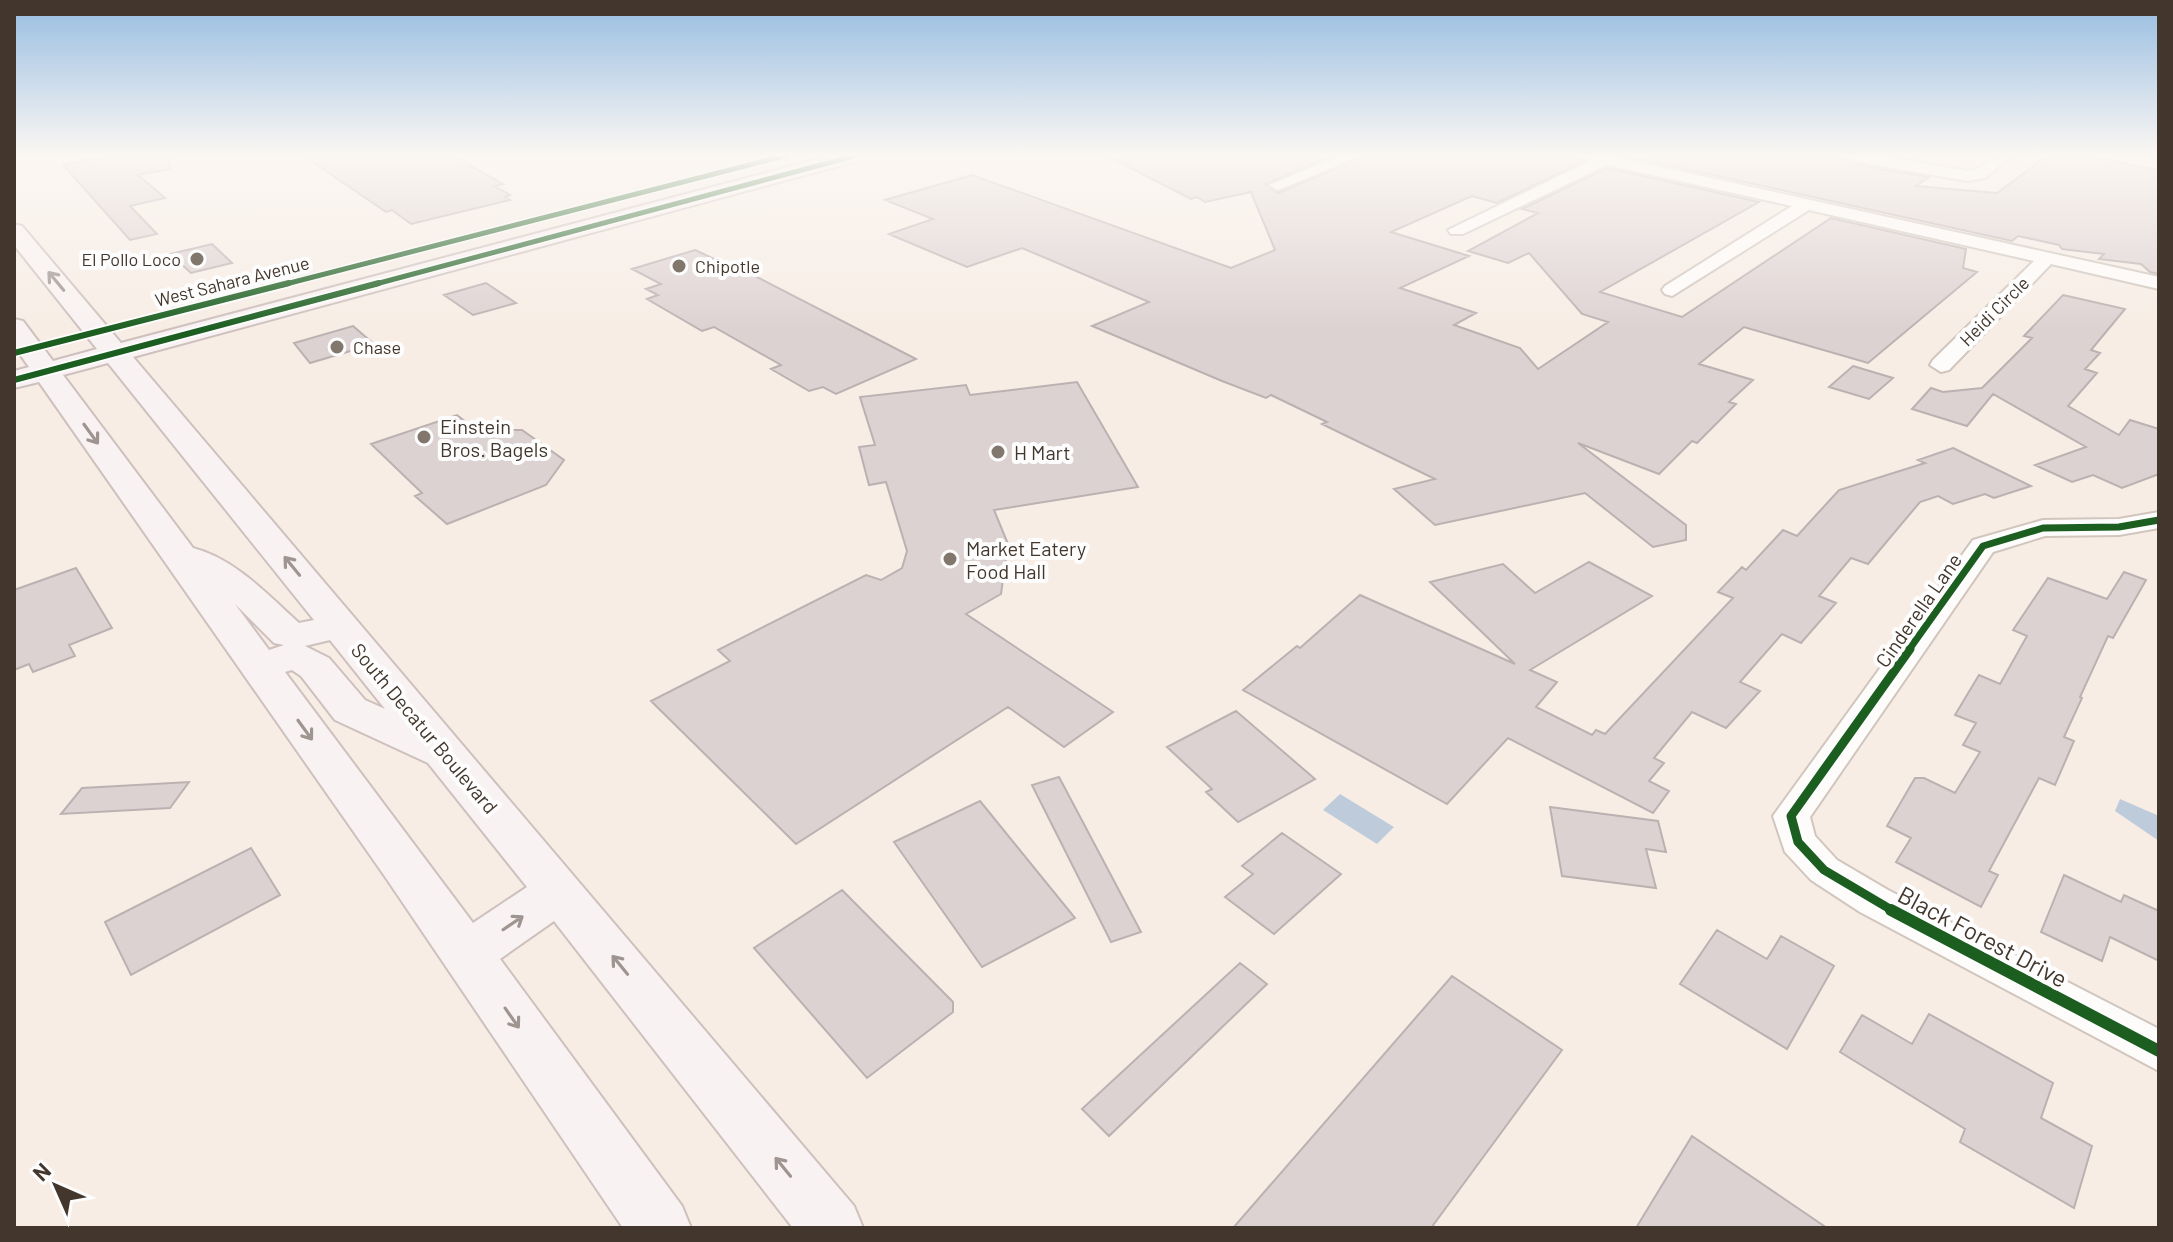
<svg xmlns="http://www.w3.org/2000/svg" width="2173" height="1242" viewBox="0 0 2173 1242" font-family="Barlow,sans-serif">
<rect width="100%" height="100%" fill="#f7ede5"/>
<path fill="#becbda" d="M1340,794L1394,827L1377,844L1323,810Z
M2120,799L2159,816V841L2115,811Z"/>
<path fill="#ddd2d2" stroke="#bcb1b1" stroke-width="2" d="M109,156H169L170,169L138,175L165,198L130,206L157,234L130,240L63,165Z
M304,156H453L503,184L494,186L510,195L505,197L510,200L411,224L392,210L386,212Z
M1107,156H1330L1266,184L1278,193L1364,156H1578L1584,161L1497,203L1472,196L1391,232L1469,256L1400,288L1476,313L1454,325L1520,348L1538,369L1608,322L1582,314L1529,253L1508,263L1468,251L1538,213L1522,209L1607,168L1759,202L1600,292L1682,317L1831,218L1966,249L1963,268L1977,272L1868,363L1744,327L1699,364L1753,380L1729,402L1736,404L1697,443L1692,441L1659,474L1578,443L1686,525V540L1653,547L1585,493L1435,525L1394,489L1435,479L1322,424L1327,422L1271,395L1266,398L1222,381L1092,326L1149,302L1022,248L967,267L889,234L933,219L885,200L972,175L1231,268L1275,250L1251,192L1205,202L1197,197L1191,199Z
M1627,156H1844L1853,164L1929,177L1916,186L1997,193L2047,156H2088L2159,170V274L2150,272L2141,264L2099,259L2104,254L2062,249L2059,245L2018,236L2012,241Z
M212,244L232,263L191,273L170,254Z
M695,250L725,264L730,263L916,359L836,394L823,387L809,391L771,369L781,365L714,327L702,331L647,299L658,295L646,289L661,284L632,269Z
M486,283L516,303L473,315L444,295Z
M2063,295L2125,309L2091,350L2100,353L2085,369L2097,373L2068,406L2119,435L2130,420L2159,429V474L2122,488L2093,475L2072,482L2035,465L2086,447L1993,394L1967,426L1912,409L1931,388L1943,392L1982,388L2032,338L2024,336Z
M353,326L374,344L310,363L294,343Z
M1853,366L1893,378L1869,399L1829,387Z
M1077,382L1138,487L994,510L1008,544L1001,594L966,614L1113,712L1064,747L1008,707L796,844L651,701L730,661L718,650L866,575L881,580L902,568L907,551L886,482L869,485L859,447L875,445L860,397L966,385L970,395Z
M457,415L476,430H522L564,460L546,485L447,524L415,496L422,493L371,444Z
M1953,448L2031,486L1994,498L1985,494L1953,504L1938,496L1920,502L1868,564L1851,558L1819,596L1836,603L1801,643L1782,634L1740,682L1760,691L1726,728L1692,712L1654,758L1664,763L1649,781L1669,791L1653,813L1508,738L1447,804L1243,690L1297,646L1300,648L1360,595L1515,664L1430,582L1503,564L1535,593L1589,562L1652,596L1530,670L1557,682L1536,707L1592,735L1596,730L1605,734L1733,598L1718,592L1742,567L1746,570L1783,530L1797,536L1839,490L1925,463L1918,460Z
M76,568L112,628L69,645L75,656L33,672L29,664L14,670V590Z
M2124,572L2146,580L2113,638L2108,636L2080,697L2082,698L2064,737L2074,741L2055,785L2039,778L1989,871L1998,875L1981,907L1896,862L1911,838L1887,826L1915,778H1924L1955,793L1980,752L1963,745L1976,723L1955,715L1979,675L2000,684L2027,636L2013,630L2048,578L2107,599Z
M1236,711L1315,779L1238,822L1206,792L1212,789L1167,747Z
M1059,777L1141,932L1111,942L1032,785Z
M189,782L170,808L61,814L82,788Z
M980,801L1075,918L982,967L894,842Z
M1550,807L1658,821L1666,852L1646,849L1656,888L1562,876Z
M1282,833L1341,874L1274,934L1225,897L1253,874L1242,866Z
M251,848L280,895L131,975L105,922Z
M2064,875L2121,902L2124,895L2159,911V961L2110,937L2102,961L2041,932Z
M842,890L953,1002V1012L867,1078L754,948Z
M1717,930L1767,959L1781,936L1834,966L1787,1049L1680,984Z
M1240,963L1267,984L1109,1136L1082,1109Z
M1452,976L1562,1050L1431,1228H1233Z
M1929,1014L2053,1083L2041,1118L2092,1146L2074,1208L1960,1142L1965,1129L1840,1052L1862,1015L1912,1044Z
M1692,1136L1827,1228H1636Z"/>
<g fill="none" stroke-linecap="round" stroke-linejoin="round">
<defs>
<path id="minor" d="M1339,156H1361L1283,188L1277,190L1269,185Z
M1581,156H1611L2159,277V289L2051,264L1949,370L1941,372L1930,365L1933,360L2034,261L1809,210L1672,296L1665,294L1662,290L1665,286L1792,206L1607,165L1463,234H1451L1448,230L1590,161Z
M1847,156H1883L1967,171C1985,170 1987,156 2011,156L1985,178L1967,181L1854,161Z
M2159,512V528L2119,535L2045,536L1993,552L1810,817L1815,836L1837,860L1888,890L2159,1029V1071L1860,912L1811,880L1785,852L1773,816L1973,540L2043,520L2119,519Z"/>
<path id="major" d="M830,156H863L861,160L133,357L854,1206L863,1228H793L554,921L500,959L682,1206L691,1228H623L386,878L39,382L14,388V371L29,367L14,346V319L23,321L53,361L97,349L14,245V224L22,226L121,343ZM108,363L314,620L299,623C267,594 235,559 193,548L63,375ZM235,604L274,643L284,645L269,650ZM330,640L385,709L365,700L329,658L305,646ZM292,670L301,676L335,720L428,763L527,887L473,923L285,672Z"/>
</defs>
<use href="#minor" stroke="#d0c6be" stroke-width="4"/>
<use href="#major" stroke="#cec0bd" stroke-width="4"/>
<use href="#minor" fill="#fefcfb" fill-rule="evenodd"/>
<use href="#major" fill="#f9f2f2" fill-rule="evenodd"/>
<defs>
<path id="cycleway-far4" d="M282,285L784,156
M372,285L854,156"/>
<path id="cycleway-far3" d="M14,353L289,283
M14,380L379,283"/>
<path id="cycleway-far2" d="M1908,651L1983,546L2043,528L2119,527L2159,520"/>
<path id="cycleway-far1" d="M1895,912L1824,870L1798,842L1791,816L1910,649"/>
<path id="cycleway" d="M1891,910L2159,1051"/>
</defs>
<use href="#cycleway-far4" stroke="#fdfdfd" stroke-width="8"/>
<use href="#cycleway-far3" stroke="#fdfdfd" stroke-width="10"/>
<use href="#cycleway-far2" stroke="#fdfdfd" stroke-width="12"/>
<use href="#cycleway-far1" stroke="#fdfdfd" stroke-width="14"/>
<use href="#cycleway" stroke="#fdfdfd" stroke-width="17"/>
<use href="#cycleway-far4" stroke="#1b5e20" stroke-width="5"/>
<use href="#cycleway-far3" stroke="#1b5e20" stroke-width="6"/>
<use href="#cycleway-far2" stroke="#1b5e20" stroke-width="7"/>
<use href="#cycleway-far1" stroke="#1b5e20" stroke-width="9"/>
<use href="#cycleway" stroke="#1b5e20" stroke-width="12"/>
</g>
<defs><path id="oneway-shaft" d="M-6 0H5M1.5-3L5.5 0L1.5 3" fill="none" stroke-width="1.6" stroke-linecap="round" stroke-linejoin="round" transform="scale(2)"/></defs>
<g stroke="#9e9490">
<use href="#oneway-shaft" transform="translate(56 281) rotate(-130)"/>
<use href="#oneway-shaft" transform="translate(91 434) rotate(54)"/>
<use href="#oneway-shaft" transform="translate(292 566) rotate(-129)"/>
<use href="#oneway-shaft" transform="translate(305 730) rotate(54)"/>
<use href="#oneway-shaft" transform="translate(513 923) rotate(-34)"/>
<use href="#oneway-shaft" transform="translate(620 965) rotate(-129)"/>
<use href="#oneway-shaft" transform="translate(512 1018) rotate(55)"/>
<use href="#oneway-shaft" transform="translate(783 1167) rotate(-129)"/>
</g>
<linearGradient id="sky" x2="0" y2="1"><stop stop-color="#97bde2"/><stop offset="0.47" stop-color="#fbf7f3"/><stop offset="1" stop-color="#fbf7f3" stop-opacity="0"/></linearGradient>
<rect width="2173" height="330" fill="url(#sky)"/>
<g fill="#82776d" stroke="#fdfdfd" stroke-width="3">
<circle cx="197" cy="259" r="8"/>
<circle cx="679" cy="266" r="8"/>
<circle cx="337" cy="347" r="8"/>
<circle cx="424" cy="437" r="8"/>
<circle cx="998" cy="452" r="8"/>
<circle cx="950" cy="559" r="8"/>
</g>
<g text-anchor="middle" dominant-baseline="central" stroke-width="8" stroke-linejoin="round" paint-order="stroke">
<g font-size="18" fill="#43372d" stroke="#fdfdfd" text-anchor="start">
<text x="181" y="259" text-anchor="end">El Pollo Loco</text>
<text x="695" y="266">Chipotle</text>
<text x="353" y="347">Chase</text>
</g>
<g font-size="18" fill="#43372d" stroke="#fdfdfd">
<text transform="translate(232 281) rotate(-14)">West Sahara Avenue</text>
<text transform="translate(1994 311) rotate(-45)">Heidi Circle</text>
</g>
<g font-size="20" fill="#43372d" stroke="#fdfdfd" text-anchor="start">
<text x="440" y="426">Einstein<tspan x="440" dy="23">Bros. Bagels</tspan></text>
<text x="1014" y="452">H Mart</text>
<text x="966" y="548">Market Eatery<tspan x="966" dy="23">Food Hall</tspan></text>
</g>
<g font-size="20" fill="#43372d" stroke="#fdfdfd">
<text transform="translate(1918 610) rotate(-55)">Cinderella Lane</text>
<text transform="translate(425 728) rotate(50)">South Decatur Boulevard</text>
</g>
<g font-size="24" fill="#43372d" stroke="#fdfdfd">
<text transform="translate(1983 936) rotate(28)">Black Forest Drive</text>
</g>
</g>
<rect width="2173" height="1242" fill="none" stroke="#43372d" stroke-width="32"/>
<g transform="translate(56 1186) rotate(315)" stroke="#fdfdfd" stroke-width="6" paint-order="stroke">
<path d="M0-6L14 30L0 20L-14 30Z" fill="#43372d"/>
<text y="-12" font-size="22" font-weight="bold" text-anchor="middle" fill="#43372d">N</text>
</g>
</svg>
